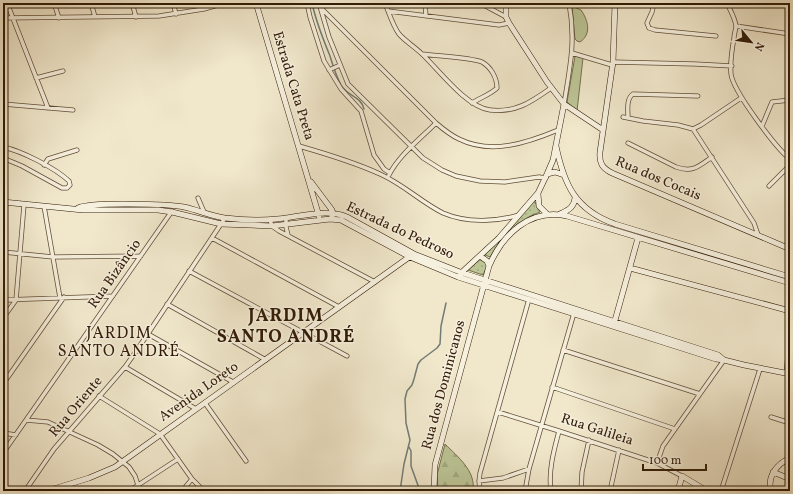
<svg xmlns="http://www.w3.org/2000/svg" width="793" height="494" viewBox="0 0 793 494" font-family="Vollkorn,serif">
<defs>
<pattern id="grass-dots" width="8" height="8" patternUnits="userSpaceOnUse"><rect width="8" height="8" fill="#bcc596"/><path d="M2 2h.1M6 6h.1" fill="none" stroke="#a2a980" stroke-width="1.8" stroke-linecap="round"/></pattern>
<pattern id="forest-firs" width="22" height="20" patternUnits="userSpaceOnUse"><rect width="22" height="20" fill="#bcc596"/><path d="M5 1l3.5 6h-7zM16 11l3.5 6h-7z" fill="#a2a980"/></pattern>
</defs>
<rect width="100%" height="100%" fill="#f1e8cc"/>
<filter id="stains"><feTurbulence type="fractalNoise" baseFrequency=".005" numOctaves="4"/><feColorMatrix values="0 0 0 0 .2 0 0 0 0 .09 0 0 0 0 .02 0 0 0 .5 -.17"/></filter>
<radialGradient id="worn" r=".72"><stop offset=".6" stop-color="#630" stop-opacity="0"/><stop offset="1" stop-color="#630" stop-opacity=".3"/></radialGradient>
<path fill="url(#grass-dots)" stroke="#76704e" d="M533,202H535L540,212C517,220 501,237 490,257L485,255V254L505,234Z
M479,260H484L487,266L483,275L468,270Z"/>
<path fill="url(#forest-firs)" stroke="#76704e" d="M445,444C458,457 476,471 473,491H438L437,475Z"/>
<path fill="#bcc596" stroke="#76704e" d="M572,6L581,10C588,20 592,34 580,42L577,41L575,39Z
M575,56L583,58L577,111L567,102Z"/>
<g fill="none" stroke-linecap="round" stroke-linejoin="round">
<path stroke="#727c76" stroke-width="1.5" d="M312,3C316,22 323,39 330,56C333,66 336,76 341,85C347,96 362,97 364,109
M409,447L411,451V466L420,491
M400,491L404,464L410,440L406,423L405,399L407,391L412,385L414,379L418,364L421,360L437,348L440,344L441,326L446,303"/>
<defs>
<path id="street" d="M7,3L48,108
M54,3L59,18
M91,3L95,17
M132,3L136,17
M173,3L176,14
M307,3L310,17L324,61L341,89L361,111L374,155L384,169L390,173
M319,3L329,37L348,84L423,158L442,170L456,176L480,181L505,182L539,177L546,178
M385,3C389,13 393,26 399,34C405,41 415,47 422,54C439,70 466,107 490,110C516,113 531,102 551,88
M425,3L426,16
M480,3L506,17
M654,3L652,12L647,23L649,28L655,30L716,36
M727,3C730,10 735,18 736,26C736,29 734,34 734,38C732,49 730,63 731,74C733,91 776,148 790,159
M320,7L436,123C443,129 450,135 459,139C491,155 527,143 558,130
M388,11L499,25L509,23
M3,18L159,16L204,9L225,3
M736,26L790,34
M572,53L612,65
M422,54C437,56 470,57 482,62C491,67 497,78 497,88C491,94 480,98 472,103
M613,62L695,64L732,66
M329,70L340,65
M36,78L63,71
M3,104L73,110
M564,104C570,67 576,41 569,3
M623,117L643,121L678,125L693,129L701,125L741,98
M628,118C628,110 626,99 633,94L698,96
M762,126L772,102L790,100
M693,129L754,223L758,235
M628,143L676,167C693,173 699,166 712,157
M299,146C327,154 354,162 380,174C403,184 421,202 443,213C466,223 496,222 519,215
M3,147C22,151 55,168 69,181L70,185L67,188H62L22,166L3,158
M44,165L48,159L77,150
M389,175C399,155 420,139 436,123
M769,186L790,165
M198,198L204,212
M44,206L60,298
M286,218V227L288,235
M270,220L272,226L279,231L375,282
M212,238L339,307
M3,252L53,257L141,256
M189,271L347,356
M3,300L113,296
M167,304L266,360
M3,318L16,300L24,205
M148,334L233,382
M563,350L700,394
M125,367L196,409
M3,384L64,297
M552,387L675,429
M99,396L160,434L192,479L204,491
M205,403L246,461
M498,412L559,431L657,463L682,476
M771,417L790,423
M26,420L48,422L98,445L113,454L129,467L135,476L138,485
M3,433L16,435
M3,453L172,211
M657,463L663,446L724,360
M479,481L503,478L529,469
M25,491L54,449L125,367L137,350L225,218
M129,491L178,459
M182,491L192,479
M480,491L479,481L480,473L529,299
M525,491L529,469L574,313
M551,491C548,471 554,450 559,431
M581,491L582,472L589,440
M610,491L619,450
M614,491H634
M721,491L760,369"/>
<path id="secondary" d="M256,3L319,216
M506,3V17L509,23L547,82L564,104L603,130
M615,3L613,62L600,152C599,163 602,168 612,173L790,249
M556,146C564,184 575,210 615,224L790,277
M547,174L555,172L564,175
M311,182L332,210L333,214L332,216
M538,194L539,206L547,214
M3,202L83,210H158L172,212L221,224L272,226L330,219L341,220L410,257L458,277L716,359L724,360L744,365L790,374
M78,208C89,202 169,204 184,207C198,210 211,216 225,218C242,220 260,221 277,219C299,217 326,208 347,217L414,254L460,272L718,355L724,360
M560,214C568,210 574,208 575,198
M480,256L487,261L489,266
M630,268L790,311
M460,274L499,238L538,193L547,174L553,160L564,104
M614,324L638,238
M787,373L790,332
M773,472L790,479
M47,491L89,478L115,467L412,255
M434,491L435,465L489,266C503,234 530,208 567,216L790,283
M678,491L682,476L707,491
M771,491C767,476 777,464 790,458"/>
</defs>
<use href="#street" stroke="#614e37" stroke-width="5"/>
<use href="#secondary" stroke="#311a05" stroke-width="6"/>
<use href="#street" stroke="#f6f0de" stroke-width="3.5"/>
<use href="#secondary" stroke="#f6f0de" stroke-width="5"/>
</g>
<g text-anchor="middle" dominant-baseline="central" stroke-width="3" stroke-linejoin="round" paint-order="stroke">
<g font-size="14" fill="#311a05" stroke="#f6f0de">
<text transform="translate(293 86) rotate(73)">Estrada Cata Preta</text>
<text transform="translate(658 179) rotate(23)">Rua dos Cocais</text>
<text transform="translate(400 231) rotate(25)">Estrada do Pedroso</text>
<text transform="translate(115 274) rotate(-55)">Rua Bizâncio</text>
<text transform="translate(444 385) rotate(-75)">Rua dos Dominicanos</text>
<text transform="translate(199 392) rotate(-35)">Avenida Loreto</text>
<text transform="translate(76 407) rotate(-50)">Rua Oriente</text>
<text transform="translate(597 430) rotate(18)">Rua Galileia</text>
</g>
<g font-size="16" letter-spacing="1" fill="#311a05" stroke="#f6f0de">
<text x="119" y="334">JARDIM<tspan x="119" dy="18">SANTO ANDRÉ</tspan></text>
</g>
<g font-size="18" font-weight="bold" letter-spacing="1" fill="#311a05" stroke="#f6f0de">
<text x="286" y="316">JARDIM<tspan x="286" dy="21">SANTO ANDRÉ</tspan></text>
</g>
</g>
<rect width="793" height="494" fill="none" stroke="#f1e8cc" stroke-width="16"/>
<rect x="4" y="4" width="785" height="486" fill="none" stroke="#311a05" stroke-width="2"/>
<rect x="8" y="8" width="777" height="478" fill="none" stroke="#311a05"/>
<g transform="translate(751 42) rotate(119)" stroke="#f6f0de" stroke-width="3" paint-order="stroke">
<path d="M0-3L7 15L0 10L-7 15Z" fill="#311a05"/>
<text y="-6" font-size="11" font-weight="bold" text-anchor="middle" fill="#311a05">N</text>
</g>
<path d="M643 464v6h63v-6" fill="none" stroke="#311a05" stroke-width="2"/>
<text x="649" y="464" font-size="12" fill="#311a05" stroke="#f6f0de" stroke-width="3" paint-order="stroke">100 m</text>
<rect width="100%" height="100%" filter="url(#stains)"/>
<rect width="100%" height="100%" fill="url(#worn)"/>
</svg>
